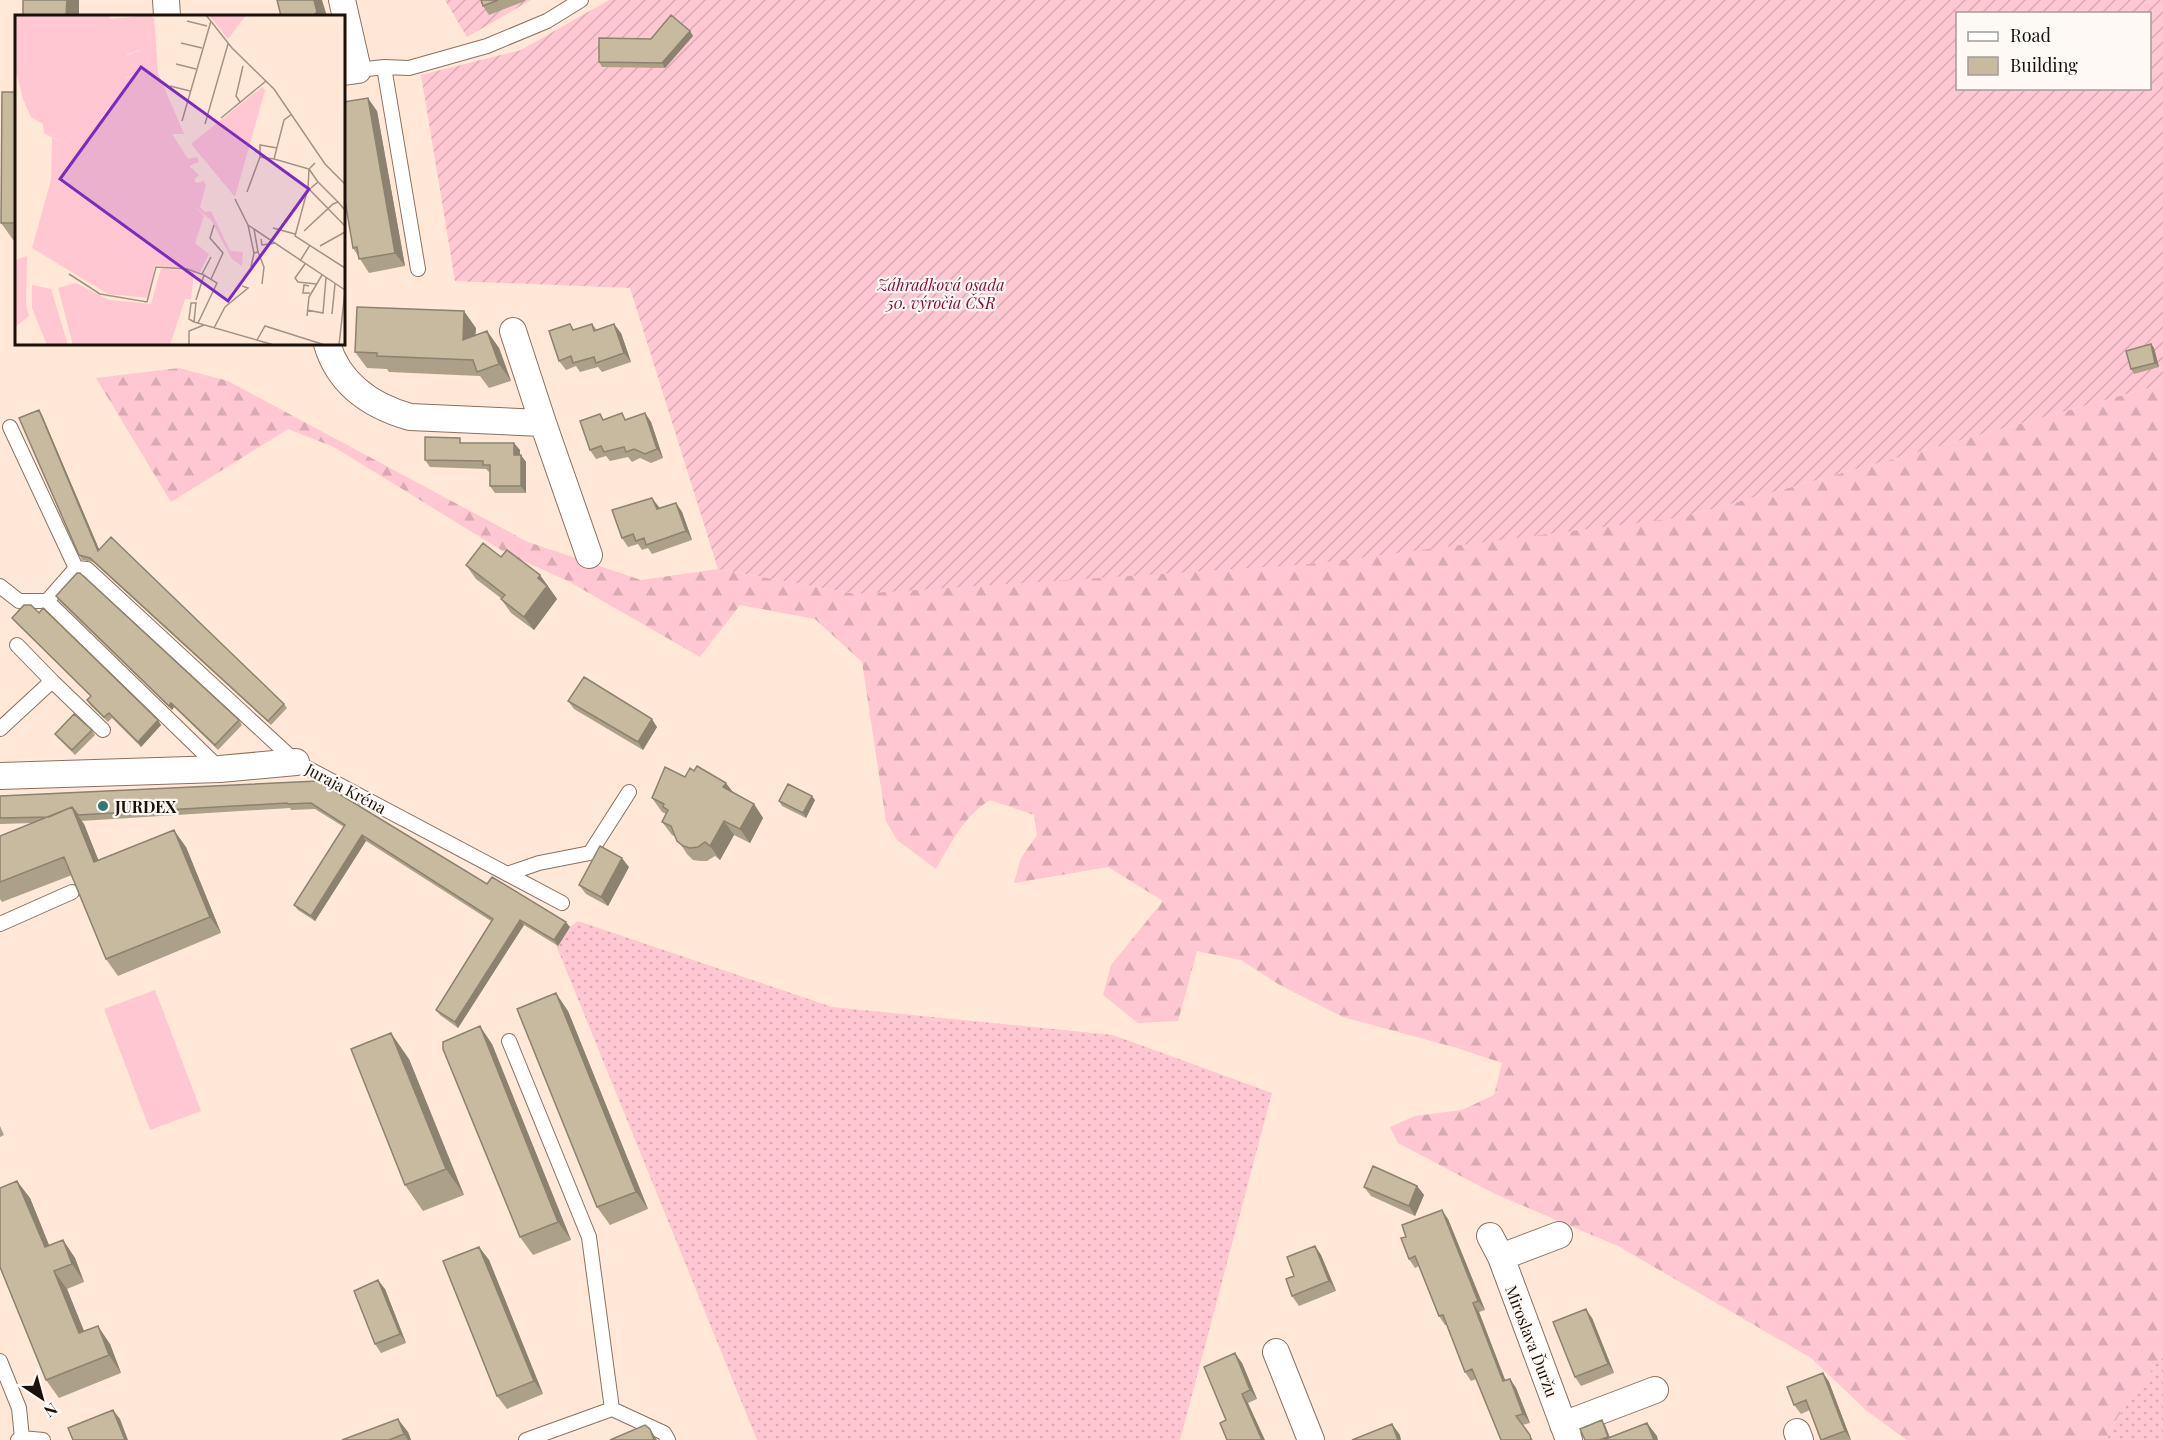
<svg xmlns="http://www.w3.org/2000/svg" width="2163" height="1440" viewBox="0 0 2163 1440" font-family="'Playfair Display',serif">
<defs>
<pattern id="grass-dots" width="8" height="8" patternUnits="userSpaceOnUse" patternTransform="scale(1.5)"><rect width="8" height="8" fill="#fec7d1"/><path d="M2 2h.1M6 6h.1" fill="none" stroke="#d9aab2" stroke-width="1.8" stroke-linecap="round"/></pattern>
<pattern id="forest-firs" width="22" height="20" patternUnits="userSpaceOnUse" patternTransform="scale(1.5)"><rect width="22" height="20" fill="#fec7d1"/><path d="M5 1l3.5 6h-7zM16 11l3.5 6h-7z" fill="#d9aab2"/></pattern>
<pattern id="garden-furrows" width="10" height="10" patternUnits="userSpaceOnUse" patternTransform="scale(1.5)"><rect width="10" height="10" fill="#fec7d1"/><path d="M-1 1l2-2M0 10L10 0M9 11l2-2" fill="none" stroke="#d9aab2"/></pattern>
</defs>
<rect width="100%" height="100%" fill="#ffe8d8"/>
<path fill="url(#grass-dots)" d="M578,921L832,1007L1113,1035L1272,1093L1180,1440H757L556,945L558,946L570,927Z
M2163,1354V1440H2106L2117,1418Z"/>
<path fill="url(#forest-firs)" d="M179,368L228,381L528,542L641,580L718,569L856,594L1683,517L2163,384V1354L2117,1418L2106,1440H1907L1867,1411L1811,1358L1618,1246L1495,1194L1398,1143L1390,1127L1415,1116L1462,1110L1494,1095L1502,1063L1457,1048L1343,1017L1278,984L1241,960L1197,951L1178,1021L1138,1023L1103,995L1111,965L1163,901L1108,867L1014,883L1021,858L1037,835L1034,815L990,800C964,816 951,843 936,869L897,840L886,821L862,662L815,619L740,605L700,657L568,581L506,553L334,447L288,429L171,502L96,378Z"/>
<path fill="url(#garden-furrows)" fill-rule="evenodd" d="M445,0H531L467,37Z
M609,0H2163V384L1683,517L1310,564L856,594L718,569L630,288L455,281L421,75L521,50ZM1958,14H2150V88H1958Z"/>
<path fill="#fec7d1" d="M155,990L201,1111L150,1130L104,1009Z"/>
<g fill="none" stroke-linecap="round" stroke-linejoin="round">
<defs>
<path id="service" d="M384,67L418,269
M358,70L384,67L409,68L487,46L547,21L581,0
M10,427L76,568L47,601L220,769
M76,568L87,569L296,762L562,903
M0,586L19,601H47
M17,645L52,681
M0,729L52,681L103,730
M507,874L539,863L590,853L629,792
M0,924L72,892
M509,1041L589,1237L612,1409L526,1440
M0,1361L19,1408L22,1438L18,1440
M612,1409L664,1433L668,1440
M22,1438L43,1440"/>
<path id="minor" d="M166,0L167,16
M342,0L358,70L344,72
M513,331L543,423
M327,344C339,384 371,406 410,417L543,423L589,555
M0,776L220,769L296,762
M1490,1236L1501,1257L1569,1440
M1501,1257L1559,1235
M1276,1352L1311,1440
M1563,1425L1655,1390
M1797,1432L1800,1440"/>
</defs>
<use href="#service" stroke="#8a715f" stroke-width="16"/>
<use href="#minor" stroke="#8a715f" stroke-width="28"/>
<use href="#service" stroke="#fff" stroke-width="14"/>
<use href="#minor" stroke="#fff" stroke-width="26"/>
</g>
<path fill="#aca088" d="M481,0H525V1L489,15L483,6Z
M690,31L693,36L665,68L602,67L599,62L651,39Z
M16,92V241H14L1,223Z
M377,111L405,266L369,273L353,248Z
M592,324L597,330L621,333L631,362L602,372L598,367L580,372L576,366L566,370L559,361L574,330Z
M476,328L475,335L487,331L499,348L511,381L489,388L480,376L389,372L387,369L367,368L355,352Z
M2151,344L2154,348L2159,367L2134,374L2131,369Z
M645,413L651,422L663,458L651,463L640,458L632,462L628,457L610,461L606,456L596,459L590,450L604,419H627Z
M42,415L99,550L284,704L287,708L271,725L93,562L82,560L79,555Z
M464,443L520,450V455L526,462V493H495L490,486V472H489L486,469L430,467L425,460Z
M676,503L682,512L692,540L652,554L648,548L642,550L638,544L628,547L622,538L659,508Z
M501,557L540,575L557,599L534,630L511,613L501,599H502L476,579L466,565Z
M56,596L239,720L242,725L218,750L174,707L172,710L59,601Z
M12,618L161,725L141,747L112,718L108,722L90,705L87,700L91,696L15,622Z
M568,701L657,727L643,750L574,709Z
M92,730L95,735L75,755L58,738L55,734Z
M685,777L733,792L754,804L763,818L750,843L734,835L720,860L715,856L707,861H700L693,860L687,854L676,837L672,835L662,822L666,814L662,812L652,798Z
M318,781L487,884L570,927L558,946L524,925L458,1028L440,1015L436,1010L491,921L366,841L315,921L298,910L294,905L344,827L315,809L291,810L290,808L81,821L84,824L98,860L186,847L221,933L118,976L106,959L72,875L2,902L0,899V836L33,823L0,824V796Z
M815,800L806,818L782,806L779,801Z
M629,867L608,906L586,894L579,885Z
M568,1011L648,1209L610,1225L597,1207Z
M492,1044L571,1240L533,1255L520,1237Z
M409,1059L464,1195L423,1211L405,1185Z
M0,1126L4,1135L0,1137Z
M1417,1186L1424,1195L1415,1216L1371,1196L1364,1187Z
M30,1198L49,1245L63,1240L75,1258L84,1282L67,1289L84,1331L110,1344L121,1373L59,1398L46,1380Z
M1448,1219L1485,1310L1479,1312L1505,1380L1510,1379L1516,1388L1530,1423L1522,1425L1533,1440H1501L1476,1379L1471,1381L1465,1372L1447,1325H1445L1439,1316L1419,1266L1415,1268L1409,1259L1406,1237Z
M1315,1246L1321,1255L1336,1291L1299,1306L1292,1296L1294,1276Z
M479,1247L489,1260L543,1394L507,1409L497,1396Z
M385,1289L406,1343L381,1353L375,1344Z
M1592,1318L1614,1373L1581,1386L1575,1377Z
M1242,1363L1257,1399L1248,1403L1226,1420Z
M1823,1373L1829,1382L1851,1440H1821L1810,1410L1801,1414L1794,1405Z
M408,1432L411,1440H342Z"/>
<path fill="#8c826f" d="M67,0H79V16H66Z
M314,0H322L326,13L328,16H316Z
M690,31L693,36L665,68L662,63Z
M368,98L377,111L405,266L395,253Z
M464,311L476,328L474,356L463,340Z
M614,324L621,333L631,362L624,353Z
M487,331L499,348L511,381L499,364Z
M2151,344L2154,348L2159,367L2155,363Z
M39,410L42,415L102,556L98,551Z
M645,413L651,422L663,458L657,449Z
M514,443L520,450V462L514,455Z
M521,455L526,462V493L521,486Z
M652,498L659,507L663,518L657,509Z
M676,503L682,512L692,540L686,531Z
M540,575L557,599L534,630L524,617L538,578Z
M171,703L174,707L172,710L169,706Z
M652,719L657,727L643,750L638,742Z
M158,720L161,725L141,747L138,742Z
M726,783L736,796L723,787Z
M812,796L815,800L806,818L803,813Z
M754,804L763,818L750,843L740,829Z
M72,807L84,824L106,879L94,862Z
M724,821L734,835L720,860L710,846Z
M174,830L186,847L221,933L210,917Z
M362,835L366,841L315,921L311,916Z
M622,858L629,867L608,906L601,897Z
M520,920L524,925L458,1028L455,1022Z
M566,922L570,927L558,946L554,940Z
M556,993L568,1011L648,1209L636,1192Z
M480,1026L492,1044L571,1240L558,1222Z
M391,1033L409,1059L464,1195L446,1169Z
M17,1181L30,1198L57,1265L45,1247Z
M1417,1186L1424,1195L1415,1216L1409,1206Z
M1442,1210L1448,1219L1485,1310L1478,1301Z
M63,1240L75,1258L84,1282L72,1264Z
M1315,1246L1321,1255L1336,1291L1329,1281Z
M479,1247L489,1260L543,1394L534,1381Z
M54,1271L67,1289L92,1351L79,1333Z
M378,1280L385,1289L406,1343L400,1334Z
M1473,1303L1479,1312L1509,1390L1503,1381Z
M1586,1309L1592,1318L1614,1373L1608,1364Z
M98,1326L110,1344L121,1373L109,1355Z
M1235,1353L1242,1363L1257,1399L1250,1390Z
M1823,1373L1829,1382L1851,1440L1845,1431Z
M1510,1379L1516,1388L1530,1423L1523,1414Z
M1242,1394L1248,1403L1265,1440H1262Z
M113,1410L120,1419L128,1440H125Z
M398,1419L408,1432L411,1440H408L404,1434Z
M1602,1420L1605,1425L1611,1440L1608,1437Z
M1647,1423L1657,1436L1658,1440H1654Z
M1392,1424L1400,1435L1401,1440H1398Z
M650,1429L657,1440H654Z"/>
<path fill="#c8ba9e" stroke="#8c826f" stroke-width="1.5" d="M23,0H67L66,16H23Z
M277,0H314L317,12L315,14L316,16H281Z
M481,0H498L483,6Z
M671,15L690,31L662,63L599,62V38L651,39Z
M2,92H16V223H1Z
M368,98L395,253L359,259L357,247L353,248L344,194V102Z
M357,307L464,311L463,340L487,331L499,364L477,372L473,360L377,356V353L355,352Z
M570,324L573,330L592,324L594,331L614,324L624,353L596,363L594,357L573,363L571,356L559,361L549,331Z
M2151,344L2155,363L2131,369L2126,351Z
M39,410L98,551L111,537L284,704L268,721L90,558L79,555L19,418Z
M622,413L625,420L645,413L657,449L645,454L634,449L626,452L624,447L604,452L601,446L590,450L580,421L600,414L603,420Z
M425,437L460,438V443H514V455H521V486H490V465H483V461L425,460Z
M652,498L657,509L676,503L686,531L646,545L644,538L636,541L633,534L622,538L612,510Z
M483,543L501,557L507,550L540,575L538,578L547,586L524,617L501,599L505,595L466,565Z
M77,573H80L239,720L215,745L171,703L169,706L56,596Z
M24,605H31L39,613L43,608L158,720L138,742L109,713L104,717L87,700L91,696L12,618Z
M584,677L652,719L638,742L568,701Z
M74,714L92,730L72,750L55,734Z
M697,766L726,783L723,787L754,804L740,829L724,821L710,846L705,842L698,847L690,848L683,846L677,841L671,826L662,822L668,810L663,807L664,804L652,798L665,767L685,777L690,768L694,771Z
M318,781L487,884L492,877L566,922L554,940L520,920L455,1022L436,1010L493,919L362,835L311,916L294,905L345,825L311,803L288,804L287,803L78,815L72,807L49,817L0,818V796Z
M788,784L812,796L803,813L779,801Z
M72,807L94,862L174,830L210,917L106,959L64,857L0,882V836Z
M600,846L622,858L601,897L579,885Z
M556,993L636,1192L597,1207L517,1009Z
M480,1026L558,1222L520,1237L443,1049V1042Z
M391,1033L446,1169L405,1185L351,1049Z
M1373,1166L1417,1186L1409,1206L1364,1187Z
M17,1181L45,1247L63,1240L72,1264L54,1271L79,1333L98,1326L109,1355L46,1380L0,1267V1188Z
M1442,1210L1478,1301L1473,1303L1503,1381L1510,1379L1523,1414L1516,1416L1530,1435L1531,1440H1501L1472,1369L1465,1372L1443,1315L1439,1316L1415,1256L1409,1259L1401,1238L1406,1237L1402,1225Z
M1315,1246L1329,1281L1292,1296L1286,1279L1294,1276L1287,1257Z
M479,1247L534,1381L497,1396L443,1261Z
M378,1280L400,1334L375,1344L354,1291Z
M1586,1309L1608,1364L1575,1377L1553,1322Z
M1235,1353L1250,1390L1242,1394L1262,1440H1227L1220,1423L1226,1420L1204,1367Z
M1823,1373L1845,1431L1821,1440L1806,1400L1794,1405L1787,1387Z
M113,1410L125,1440H73L68,1428Z
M398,1419L404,1434L389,1440H342Z
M1602,1420L1608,1437L1599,1440H1585L1580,1429Z
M1647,1423L1654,1440H1603Z
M1392,1424L1398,1440H1352Z
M645,1425L650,1429L654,1440H610Z"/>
<circle fill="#317973" stroke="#fff9f5" stroke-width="2" cx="103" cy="806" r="6"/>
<g text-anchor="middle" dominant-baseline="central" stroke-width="4.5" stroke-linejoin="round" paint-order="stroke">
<g font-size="16" font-style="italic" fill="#8a0d3d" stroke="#fff9f5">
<text x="941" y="284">Záhradková osada<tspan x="941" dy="18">50. výročia ČSR</tspan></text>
</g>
<g font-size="16" fill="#1b110a" stroke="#fff9f5">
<text transform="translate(346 788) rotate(28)">Juraja Kréna</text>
<text transform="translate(1532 1341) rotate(69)">Miroslava Ďuržu</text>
</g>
<g font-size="16" font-weight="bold" fill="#1b110a" stroke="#fff9f5" text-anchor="start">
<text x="115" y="806">JURDEX</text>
</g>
</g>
<g transform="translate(15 15)">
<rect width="330" height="330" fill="#ffe8d8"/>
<path d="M0,0H93L96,4L133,0L132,33L112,39L116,49L134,54L112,62L83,108L77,111L68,107L50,128L36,122L29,118L28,109L16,102L8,84L0,53ZM247,72L250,75L220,182L176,129ZM17,270L36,274L53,330H32L17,293Z" fill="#fec7d1"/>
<path d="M133,0L139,3L143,58L169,119H157L173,144L182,142L184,147L174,151L184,160L179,164L181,168L189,166L191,170L185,192L190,197L196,196L215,236L228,237L227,251L217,244L196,205L180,192L112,151L50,128L68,107L77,111L90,101L105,66L133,54L116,49L110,41L132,33Z" fill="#fec7d1"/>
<path d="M194,0H231L213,24ZM37,123L112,151L180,192L189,201L180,228L194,239L185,257L140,250L133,283L93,279L17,233L36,165ZM12,241L11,291L14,301L0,312V245ZM146,253L179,257L176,284H170L155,330H58L43,273L61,268L94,285L136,289Z" fill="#fec7d1"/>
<path fill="none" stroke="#a49286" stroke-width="1.5" d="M191,0L217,33L259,74L310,149L330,169M172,6L192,11M166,28L187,33M161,49L181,54M155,71L175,76M225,87L221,81L228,51M277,99L269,105L259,144L294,154L293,173M206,103L251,66M167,106L196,6M190,109L213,29M245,142V130L262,133M300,148L294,154L303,167M296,173L303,167L323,187M232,177L245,142L259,144M220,184L233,210L330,275M233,210L239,238M330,211L293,173L280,221L330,253M258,213L280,219M289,216L318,189L323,187L330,195M246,224L247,230L261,228M305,231L330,217M243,237L249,252L247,269M285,246L295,230M290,249L280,263L283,267L301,269M236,252L239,238L243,237L239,214M54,259L85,279L132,287L141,252L172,254L189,260M187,259L196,242M196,264L208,238L195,223L199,210M294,271L289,270L288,278H295M181,285L189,260L202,268L183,308M181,287L179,307L259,330M292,295L308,298L311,263M317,299L320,269M292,301L294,282L307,260M179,307L174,304L176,288H180M199,313L210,292L233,273L227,271M242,325L250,311L310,330M174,330V316L189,310M324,330L330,276"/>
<path fill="#7b2cbf" fill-opacity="0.15" stroke="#7b2cbf" stroke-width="3" d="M126,52L294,174L213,286L45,164Z"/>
<rect width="330" height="330" fill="none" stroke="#1b110a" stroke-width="3"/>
</g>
<rect x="1956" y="12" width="195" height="78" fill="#fff9f5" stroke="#a49c97" stroke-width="1.5"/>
<rect x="1968" y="32" width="30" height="9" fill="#ffffff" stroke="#a49c97" stroke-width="1.5"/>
<text x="2010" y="42" font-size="18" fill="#1b110a">Road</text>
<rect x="1968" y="57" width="30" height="18" fill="#c8ba9e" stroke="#a49c97" stroke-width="1.5"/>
<text x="2010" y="72" font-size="18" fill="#1b110a">Building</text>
<g transform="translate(42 1398) rotate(144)" stroke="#fff9f5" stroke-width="4.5" paint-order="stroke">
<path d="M0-4.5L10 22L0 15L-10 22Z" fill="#1b110a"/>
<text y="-9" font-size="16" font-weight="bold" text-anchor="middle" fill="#1b110a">N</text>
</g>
</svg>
